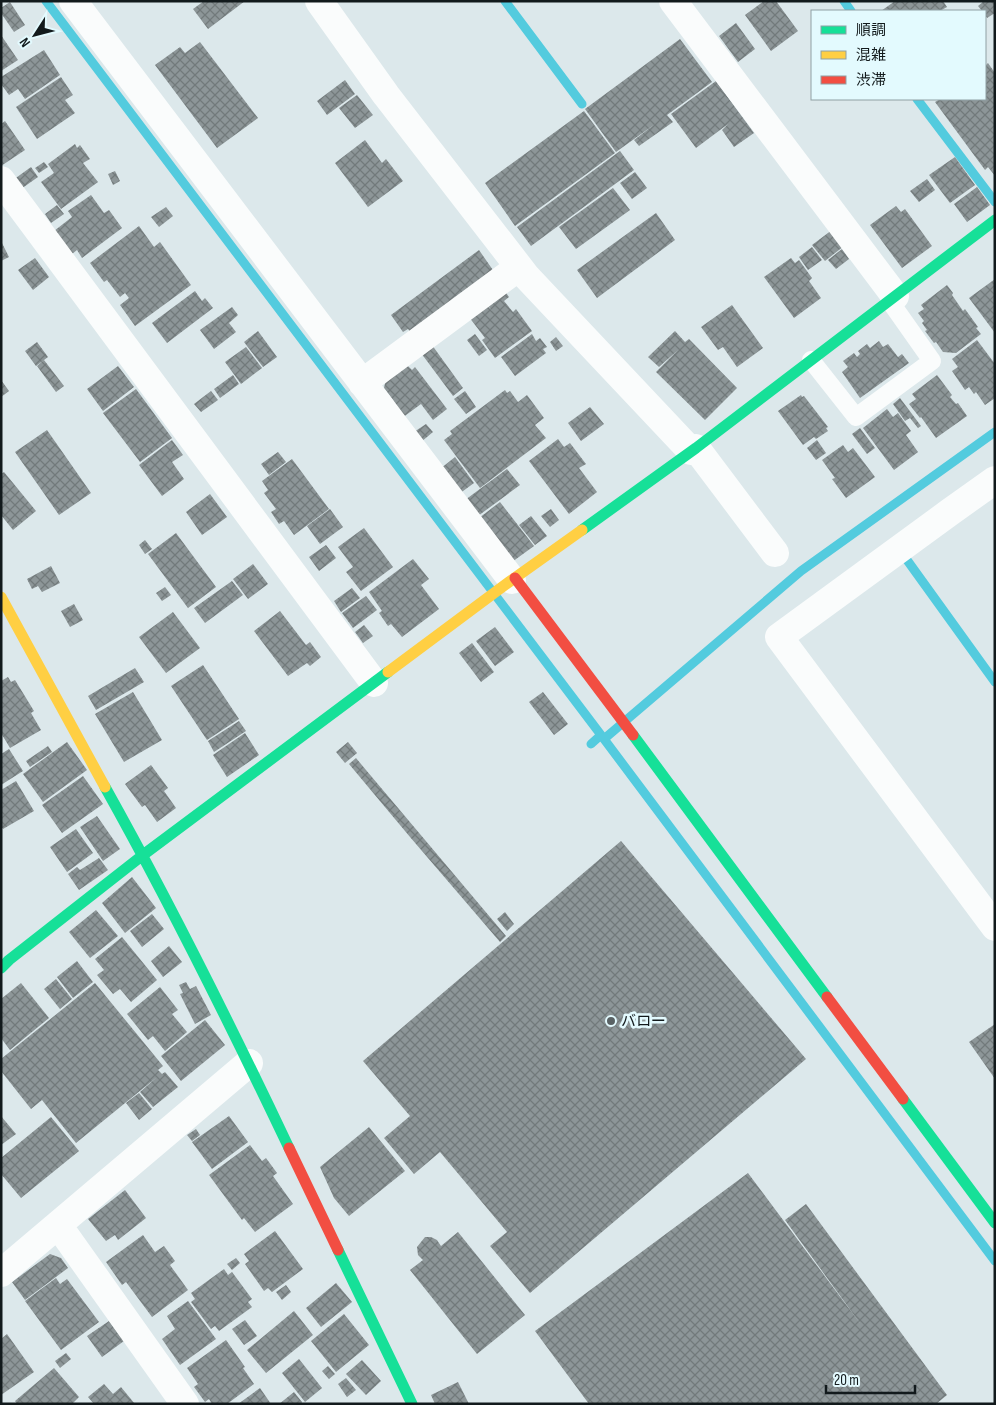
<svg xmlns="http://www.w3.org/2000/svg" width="996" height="1405" viewBox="0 0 996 1405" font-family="'Sofia Sans Condensed','Noto Sans JP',sans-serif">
<defs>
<pattern id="building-cross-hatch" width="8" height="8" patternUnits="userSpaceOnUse" patternTransform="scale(1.25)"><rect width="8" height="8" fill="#8d9698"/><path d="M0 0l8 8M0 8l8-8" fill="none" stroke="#727a7b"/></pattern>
</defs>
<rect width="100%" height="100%" fill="#dce8eb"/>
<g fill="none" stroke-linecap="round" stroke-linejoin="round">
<path stroke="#53cbde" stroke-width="9" d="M46,1L601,735L995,1261
M505,1L582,104
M844,1L851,11
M917,99L995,202
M907,560L995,682
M604,739L801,571L995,432
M591,744L601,735"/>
</g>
<path fill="url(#building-cross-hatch)" d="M204,1H245L208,29L193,9Z
M764,1H776L798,31L771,51L745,15Z
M895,1H943L947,7L940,11H881Z
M984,1H995V13L987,18L985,15V11H982L978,6Z
M10,2L25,25L14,32L1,13V8Z
M736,23L755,49L738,62L719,36Z
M1,35L18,60L1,71Z
M680,39L712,82L667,115L673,122L639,146L634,140L655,124L616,152L585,109Z
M200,42L258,118L217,148L155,65L180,47L185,53Z
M44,50L60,75L25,99L18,89L9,95L1,84V77Z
M988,63L995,73V176L988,167L985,170L935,102L940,99H985V66Z
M61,77L73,95L65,100L75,113L37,139L16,107Z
M345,80L355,94L327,115L317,101Z
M716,81L754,133L734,147L722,130L728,124L696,148L671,114Z
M357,95L373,115L355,128L339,108Z
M584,111L615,153L515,226L485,183Z
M5,121L25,150L1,166V124Z
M365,140L382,163L386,159L403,181L368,207L335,163Z
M75,144L77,148L80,145L90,159L83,163L98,182L61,209L41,182L54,173L48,164Z
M620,151L634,170L531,246L517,227Z
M955,157L975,185L950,203L929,175Z
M44,162L48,167L39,173L35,168Z
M31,167L38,177L21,189L13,180Z
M115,171L120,181L113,185L108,174Z
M635,172L647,188L632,199L620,183Z
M927,179L935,190L919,202L910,191Z
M977,187L990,205L967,222L954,204Z
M613,188L630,210L576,249L559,227Z
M91,195L104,213L109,210L122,228L82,258L77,250L72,254L54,231L72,217L68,211Z
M57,205L64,214L51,223L45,214Z
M896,206L901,212L905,209L932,246L902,268L870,225Z
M166,207L173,216L159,227L151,217Z
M656,213L675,240L597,298L577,270Z
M139,226L154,247L160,242L191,285L135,326L120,305L129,298L125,293L120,297L107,280L104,282L90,263Z
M832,230L844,246L825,261L812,245Z
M1,241L9,257L1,261Z
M812,247L822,260L808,270L799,257Z
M842,249L849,259L836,269L828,260Z
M479,250L495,273L413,335L408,329L403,332L391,315Z
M35,258L49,277L33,290L18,270Z
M791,258L795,263L799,260L812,278L809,281L821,298L794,318L764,277Z
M995,279V333L969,298Z
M947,285L953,293L952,295L963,311L965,309L978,327L976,328L981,334L956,353L943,352L936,342L934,343L925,331L927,330L922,323L924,321L918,313L924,309L921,305Z
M504,290L509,297L504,301L513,312L516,309L532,331L495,358L482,340L485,338L469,317L486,304L492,311L486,303Z
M195,291L202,301L205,298L213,308L167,343L152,323Z
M732,305L763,348L737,367L723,347L718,350L701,327Z
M232,307L238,315L229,323L236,332L214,349L200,330Z
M258,331L277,357L263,367L244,342Z
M675,331L685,342L689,339L737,388L705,420L656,372L678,350L659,367L648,357Z
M475,334L487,350L479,356L467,340Z
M532,334L536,341L540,338L547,347L543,349L546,353L515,376L501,357Z
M556,337L563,346L556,351L550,342Z
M977,340L995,364V398L985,405L976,392L974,394L969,387L965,390L952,371L958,367L952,359Z
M879,341L883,347L888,344L898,357L902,354L909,363L860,398L842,372L848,367L843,361L854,353L857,357L860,354L858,351L867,344L870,348Z
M37,342L48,357L36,366L25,351Z
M432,345L463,388L453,396L421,353Z
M246,347L262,368L241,384L225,362Z
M44,360L64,386L56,392L37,366Z
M406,364L412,370L415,367L447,409L433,420L421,404L402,418L393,400L384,388L386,379Z
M118,366L134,387L103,411L87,389Z
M233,375L239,384L220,398L214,389Z
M937,375L952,395L950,397L956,404L958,403L967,416L936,438L921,417L920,418L909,404L916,399L912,394Z
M1,380L9,391L1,397Z
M136,389L172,438L140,462L103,413Z
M505,390L507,393L510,391L518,402L527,395L544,418L535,425L546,438L480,488L444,440L452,434L450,431Z
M211,391L218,400L201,412L194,404Z
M465,391L476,407L466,414L454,399Z
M801,395L802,397L804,396L828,427L826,428L828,431L816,439L814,437L803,445L778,411Z
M900,398L921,426L918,428L910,418L905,421L893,404Z
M590,407L604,424L581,441L568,423Z
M887,409L893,417L898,413L911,431L906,435L918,452L894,470L863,428Z
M426,424L433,432L421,442L414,432Z
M860,428L875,448L867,454L852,434Z
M47,430L91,493L59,515L15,452Z
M558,439L564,447L570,443L586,464L579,468L597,492L569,514L529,461Z
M172,440L183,455L172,462L184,479L162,496L139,465Z
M817,440L826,453L816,460L807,448Z
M843,445L848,452L853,448L875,477L846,498L832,479L835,478L822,460Z
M278,452L286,462L269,475L261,464Z
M455,457L474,483L459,494L440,469Z
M292,459L329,509L294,535L284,521L279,524L271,512L276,509L264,493L268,490L262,481Z
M507,469L520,485L478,516L465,500Z
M4,472L36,511L13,530L1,515V474Z
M210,494L227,517L202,535L186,512Z
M500,502L534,546L512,562L479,518Z
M330,509L343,527L320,544L307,526Z
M551,509L559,520L550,527L541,516Z
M531,516L547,536L535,545L519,525Z
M364,528L393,567L361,591L346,572L353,567L338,547Z
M176,533L216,587L188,608L148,554Z
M145,540L152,549L145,554L139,545Z
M326,545L336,558L319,571L309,557Z
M413,559L429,579L421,585L439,609L402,637L391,624L388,626L379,613L382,611L369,592Z
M253,564L268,584L248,599L233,579Z
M51,566L60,583L42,592L38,586L32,589L27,579Z
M232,581L243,595L205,623L194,608Z
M165,587L171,595L162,601L156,593Z
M352,588L360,598L341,612L334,601Z
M366,596L377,610L353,628L342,613Z
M74,604L83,620L70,627L61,611Z
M280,611L306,645L310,642L321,657L310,666L307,663L288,676L254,631Z
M173,612L200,648L166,673L139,637Z
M364,625L373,636L363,643L355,632Z
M495,627L514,652L495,666L476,641Z
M472,643L494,672L481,682L459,653Z
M203,665L239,719L207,740L171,686Z
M135,668L144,682L96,710L88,696Z
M8,677L11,682L15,680L34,711L31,713L41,730L10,748L1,733V681Z
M133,692L162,740L124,762L95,714Z
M543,692L568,724L554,735L529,702Z
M239,721L246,731L214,752L208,741Z
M245,733L259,755L227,777L213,755Z
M67,742L87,770L43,802L23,774Z
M348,742L357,753L345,763L336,752Z
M48,746L52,752L30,767L26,761Z
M9,749L23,771L1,785V754Z
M356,758L366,770L506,936L500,942L410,837L349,764Z
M151,765L168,788L164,791L176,808L157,822L145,805L142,807L125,784Z
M83,776L103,804L62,833L42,805Z
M16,781L34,811L3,829L1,826V790Z
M97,816L120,849L103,861L80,827Z
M76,829L93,853L67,872L50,847Z
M621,841L806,1059L530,1293L490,1246L507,1232L440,1152L414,1174L384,1138L410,1116L363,1061Z
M99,858L108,870L79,890L68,874L77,867L80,870Z
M132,877L156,908L125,933L102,903Z
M96,910L118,936L90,958L69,932Z
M505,912L514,924L507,931L497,919Z
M152,914L164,929L142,947L130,931Z
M122,937L157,980L131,1002L120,989L113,994L97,975L104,970L95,959Z
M169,946L182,962L163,977L151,961Z
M77,961L93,982L73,998L57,977Z
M56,979L72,999L60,1009L44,989Z
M186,982L190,989L196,986L211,1015L195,1024L180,994L183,993L179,985Z
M21,983L49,1018L10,1050L1,1038V999Z
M95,983L163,1066L158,1070L162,1074L165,1072L178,1087L153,1107L140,1092L157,1077L76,1143L42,1100L31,1109L1,1071V1059Z
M160,987L178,1010L172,1014L187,1032L165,1051L153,1036L148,1040L127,1014Z
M205,1020L225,1045L181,1081L161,1056Z
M995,1024V1079L969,1042Z
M139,1093L152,1109L139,1120L126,1103Z
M1,1116L16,1134L1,1145Z
M229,1116L248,1142L212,1169L192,1142Z
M51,1117L79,1151L21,1198L1,1174V1158Z
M369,1127L405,1171L349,1216L334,1198L320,1167Z
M196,1129L200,1135L192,1141L187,1135Z
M250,1145L262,1161L266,1158L277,1173L273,1176L293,1204L255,1232L244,1218L242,1220L209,1175Z
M748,1173L862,1326L785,1220L806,1204L947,1395L936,1404H589L535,1331Z
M125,1190L146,1218L118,1240L115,1235L106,1241L88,1219Z
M275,1231L303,1269L272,1292L268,1288L264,1291L245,1264L249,1261L244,1254Z
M458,1232L525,1315L477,1354L410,1270L423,1260L418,1255L417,1247L425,1237H431L437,1240L441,1246Z
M143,1235L155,1252L164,1246L175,1261L170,1265L188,1290L152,1317L126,1282L122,1285L106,1262Z
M50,1254L61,1258L68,1268L25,1300L12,1282Z
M236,1258L240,1263L232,1270L227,1264Z
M224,1269L228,1275L232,1272L252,1299L248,1302L252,1307L219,1331L215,1326L211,1329L191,1302L195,1299L191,1293Z
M56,1278L60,1284L67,1279L99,1322L61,1350L25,1301Z
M336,1283L352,1302L321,1327L306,1308Z
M286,1285L291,1292L282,1300L276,1292Z
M188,1301L216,1339L180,1365L162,1339L175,1329L167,1316Z
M294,1311L313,1335L266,1373L247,1350Z
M344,1314L369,1345L336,1372L311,1341Z
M245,1320L257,1336L244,1345L232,1329Z
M109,1321L124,1341L102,1357L87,1336Z
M7,1334L34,1372L1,1395V1339Z
M226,1340L245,1367L243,1368L254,1384L227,1404H212L209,1399L205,1402L194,1387L198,1384L187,1368Z
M66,1353L71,1359L60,1368L55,1361Z
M299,1359L322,1388L305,1402L282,1373Z
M362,1360L381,1381L366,1395L346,1374Z
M328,1366L335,1374L329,1379L322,1371Z
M54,1368L79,1397L72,1404H17L15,1401Z
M346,1378L356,1390L347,1397L338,1384Z
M458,1382L469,1404H435L431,1395Z
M104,1384L113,1394L121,1387L135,1404H94L88,1397Z
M260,1388L271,1404H238Z
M294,1392L302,1402L301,1404H279Z"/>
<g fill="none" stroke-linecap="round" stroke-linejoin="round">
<path stroke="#fafcfc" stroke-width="18" d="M811,360L856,417L932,361L889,300"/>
<path stroke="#fafcfc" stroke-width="28" d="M73,1L512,580
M319,1L386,95L526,276L691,451
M673,1L895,296
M1,180L374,683
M362,383L519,267
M696,448L775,553
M995,480L950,512L779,637L995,927
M58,1225L185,1404
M1,1273L249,1063"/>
<path stroke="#16e098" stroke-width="11" d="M582,530L696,448L995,220
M633,735L827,997
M105,787C171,905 231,1026 289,1148
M1,968L9,960L143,855L388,672
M903,1099L995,1223
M338,1250L412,1404"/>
<path stroke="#ffcf43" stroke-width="11" d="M1,597L105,787
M388,672L509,582L582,530"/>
<path stroke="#f24e42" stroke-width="11" d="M515,578L633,735
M827,997L903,1099
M289,1148L338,1250"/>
</g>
<circle fill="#596264" stroke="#e3fafe" stroke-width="2" cx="611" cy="1021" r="5"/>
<g text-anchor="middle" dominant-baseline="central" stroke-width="5" stroke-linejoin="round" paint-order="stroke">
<g font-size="15" fill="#121a1c" stroke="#e3fafe" text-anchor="start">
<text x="621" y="1021">バロー</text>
</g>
</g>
<rect width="996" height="1405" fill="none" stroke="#121a1c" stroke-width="5"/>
<rect x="811" y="10" width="175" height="90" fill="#e3fafe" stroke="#8fa0a4"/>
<rect x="821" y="26" width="25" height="8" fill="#16e098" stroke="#8fa0a4"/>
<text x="856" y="35" font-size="15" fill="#121a1c">順調</text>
<rect x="821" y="51" width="25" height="8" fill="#ffcf43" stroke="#8fa0a4"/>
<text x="856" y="60" font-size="15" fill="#121a1c">混雑</text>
<rect x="821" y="76" width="25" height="8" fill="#f24e42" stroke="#8fa0a4"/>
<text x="856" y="85" font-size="15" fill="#121a1c">渋滞</text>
<g transform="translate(35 35) rotate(234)" stroke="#e3fafe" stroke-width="4" paint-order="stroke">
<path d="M0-4L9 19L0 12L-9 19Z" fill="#121a1c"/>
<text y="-8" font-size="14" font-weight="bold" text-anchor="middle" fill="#121a1c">N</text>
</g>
<path d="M826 1385v8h89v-8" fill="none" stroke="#121a1c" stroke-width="2.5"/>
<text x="834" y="1385" font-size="15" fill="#121a1c" stroke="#e3fafe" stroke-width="4" paint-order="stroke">20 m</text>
</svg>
